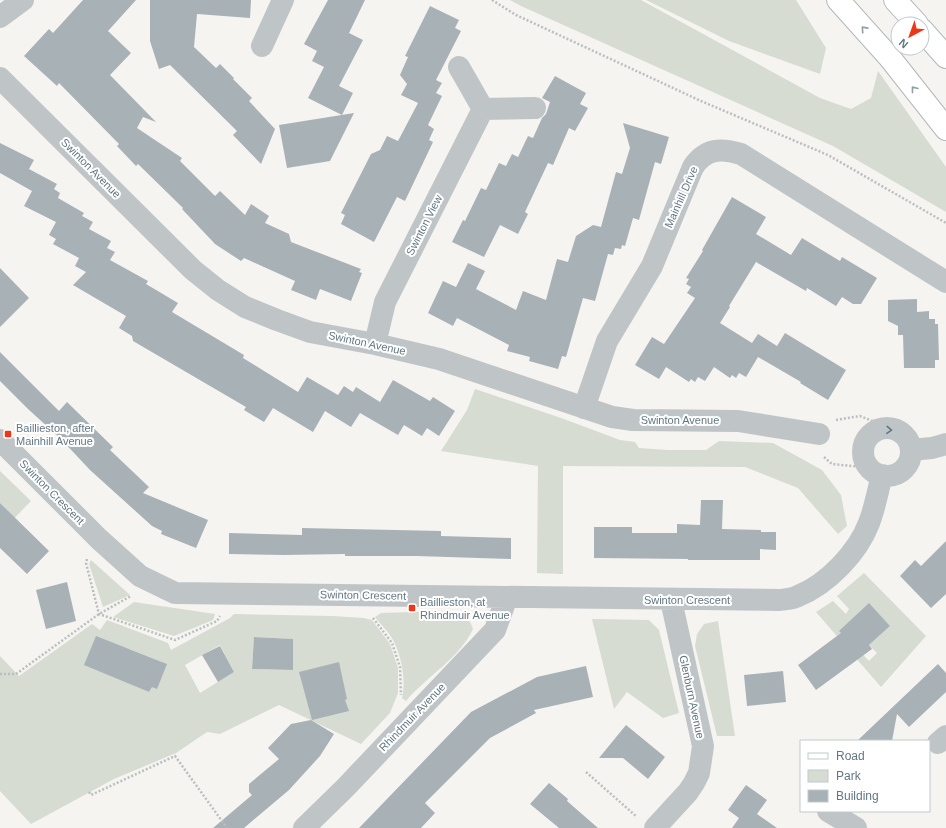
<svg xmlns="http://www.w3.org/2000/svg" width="946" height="828" viewBox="0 0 946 828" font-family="Arial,sans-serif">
<rect width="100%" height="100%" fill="#f5f4f0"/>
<path fill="#d6dcd1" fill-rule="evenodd" d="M510,0H641L820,98L851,109L871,98L878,71L946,167V212L833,146L521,6Z
M646,0H796L826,48L820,74L729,41Z
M475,389L564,419L620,440L635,442L639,448L668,450H706L719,441L773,443L822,470L841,495L847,526L838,534L798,488L745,467L563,466V574L537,573L538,466L441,451L467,410Z
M0,471L31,501L0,533L8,511L0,503Z
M91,560L130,595L103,607L89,564Z
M864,573L926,636L881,687L816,612L833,601L846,614L849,609L837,596ZM869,604L890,626L869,645L877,653L869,661L840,631Z
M134,602L215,614L213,620L174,636L113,617Z
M449,611C463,614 468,614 473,629C460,658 426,677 406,701L402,698C406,681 402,658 394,642C390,633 381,625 375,617L381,613Z
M234,614L332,616L364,618L372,620L390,644L398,668V693L390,713L361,744L279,705L220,734L207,732L176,753L114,779L31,824L0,791V656L19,676L92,624L100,630L107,620L168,643L171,650L230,618ZM254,637L293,639L292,670L252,669ZM220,645L234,672L200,693L185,665ZM129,649L162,662L149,692L117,678Z
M592,619L649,620L659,630L679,713L663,718L627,692L614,709Z
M718,621L735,736H717L695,646L697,634L704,624Z"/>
<path fill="#a8b2b6" d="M83,0H136L108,31L131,53L110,75L156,122L143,117L137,128L182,158L180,161L215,196L220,191L245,215L251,204L269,216L265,223L289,234L291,242L361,269L359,272L362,273L351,301L320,289L316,300L291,290L295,281L244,258L241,261L215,244L182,209L183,208L138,164L136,166L117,146L119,144L59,83L57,86L24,56L49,29L53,33Z
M150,0H251L250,18L197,14L194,47L216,68L220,64L234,78L233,79L252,98L249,101L275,129L261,164L233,135L237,131L170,65L159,69L150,41Z
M328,0H365L349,33L363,40L339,86L353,93L342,115L308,98L324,67L312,61L317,51L304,44Z
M430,6L459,20L455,28L461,31L436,80L442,83L436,93L442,96L428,125L434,129L429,140L433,142L405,201L397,197L374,242L341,224L345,215L341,213L371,154L380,150L387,136L398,141L418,103L401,95L407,84L400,75L408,57L405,56Z
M555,76L586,93L580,104L588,108L575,131L569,128L553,165L548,163L525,212L528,214L518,234L500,225L484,257L452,242L463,220L465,221L481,188L486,190L499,163L506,166L512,154L518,157L528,136L533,138L542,118L546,114L550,102L542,98Z
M354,113L330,161L287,168L279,125Z
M623,123L669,137L661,164L655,162L639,220L633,218L625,246L622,245L621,249L615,248L613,255L608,254L595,301L583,298L566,357L562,356L558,369L529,361L530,357L507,351L509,345L457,318L453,326L428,313L443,281L456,287L468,263L485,271L476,289L516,310L523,291L546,300L557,259L568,262L576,236L593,225L601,227L616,172L622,174L630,148Z
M0,143L34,160L29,169L57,184L54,189L60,193L58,198L84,213L82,216L93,222L89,229L111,241L107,248L115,252L110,260L148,281L146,284L178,303L172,312L244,355L243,358L298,392L307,377L338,395L344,386L353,392L356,387L380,402L393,380L430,401L433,397L455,411L439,436L427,428L422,436L404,425L398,435L360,413L351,427L325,411L313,432L273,408L264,422L244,410L246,407L133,341L132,336L119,328L126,316L73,285L86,272L75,266L79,258L53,244L56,239L49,235L56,222L24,206L32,191L0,173Z
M732,197L766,217L756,234L791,255L802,238L840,261L842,257L877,278L861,304H853L842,297L836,306L807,288L806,291L756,262L729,306L730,307L720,323L752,343L758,334L777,346L785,333L846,370L828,400L800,383L801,382L758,357L746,377L739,373L736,378L732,375L730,378L714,367L705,381L698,377L695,382L691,379L689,382L666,367L659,379L635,365L652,337L664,344L695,298L687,293L691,287L686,284L689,279L686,278L703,251L702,250Z
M0,268L29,298L0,327Z
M917,299V312L929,311V319H935V324H938L939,360H935V368H904L903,335H898V326L888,321V300Z
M0,352L59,411L67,402L113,447L110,450L149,487L143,493L208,520L196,548L161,534L162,531L152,526L90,470L60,438L28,409L0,381Z
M701,500H723L722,529L761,530V532H776V550L760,549V560H688V559L594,558V527H632V533H677V524L700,525Z
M0,503L49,551L27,574L0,548Z
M302,528L441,531V536L511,538V559L416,556H345V554L284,555L229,554V533L302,535Z
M946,541V594L931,608L900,576L915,560L921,566Z
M67,582L76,621L46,629L36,590Z
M869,603L890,626L869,645L872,649L816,690L798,665L841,633L839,631Z
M96,636L167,664L157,689L152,687L149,692L84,665Z
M254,637L293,639V670L252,669Z
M220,646L234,672L218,682L202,655Z
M339,662L347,699L345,700L349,711L312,720L299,672Z
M938,664L946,673V692L909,727L897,714L892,741H857Z
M586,666L593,697L534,710L536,713L490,738L425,803L435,813L421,828H359L471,712L537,677Z
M783,671L786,702L747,706L744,675Z
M311,720L334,734L320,756L289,790L244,828H213L252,795L249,792V784L279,759L268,748L291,724Z
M626,725L665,757L648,779L623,758H599Z
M549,783L568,799L567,801L598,828H559L530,804Z
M746,785L767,800L757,814L777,828H732L739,818L728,810Z"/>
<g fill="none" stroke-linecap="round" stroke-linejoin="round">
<defs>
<path id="primary" d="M838,0L890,58L946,129
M895,0L917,24
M922,30L946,57"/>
</defs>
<use href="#primary" stroke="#b3b8bb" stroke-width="24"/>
<path stroke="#bbbec0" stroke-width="2.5" stroke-dasharray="2 2" stroke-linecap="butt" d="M492,0L516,15L701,101L828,155L946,223
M836,420L860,416L895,430
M824,457L832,464L862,467
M87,559L86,563L99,614L175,640L217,621L220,616
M373,618L392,643L400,667L401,695
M0,674H16L99,614L131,596
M586,772L637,817
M89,792L91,795L175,756L227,828"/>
<path stroke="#bfc5c7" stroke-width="22" d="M0,17L23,0
M262,46L283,0
M459,67L483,109L535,108
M0,78L193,270L218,290L245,307L277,320L310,332L375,344L439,359L612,417L633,420L738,421L819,434
M375,344L385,302L483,109
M584,408L607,341L652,266L693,167C706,148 721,148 741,154L946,282
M863 452a24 24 0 1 1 48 0a24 24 0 1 1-48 0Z
M0,440L99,539L140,576L175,593L780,600C786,599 793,599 798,596C828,584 858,552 869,523C875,508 878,490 882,475
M911,450L932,448L946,444
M938,743L946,736
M828,811L856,828
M304,828L346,787L495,630L507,597
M655,828L688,792L694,783L699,773L703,746L671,600"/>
<use href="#primary" stroke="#fff" stroke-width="22"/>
</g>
<defs><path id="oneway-chevron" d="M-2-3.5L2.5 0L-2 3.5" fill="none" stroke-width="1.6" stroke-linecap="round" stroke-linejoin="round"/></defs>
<g stroke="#91a0a8">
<use href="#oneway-chevron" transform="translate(864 29) rotate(-132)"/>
<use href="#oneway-chevron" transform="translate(914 89) rotate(-128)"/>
</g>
<use stroke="#627783" href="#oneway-chevron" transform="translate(889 430) rotate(3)"/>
<g fill="#ec3819" stroke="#fff" stroke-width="1.5">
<rect x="4" y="430" width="8" height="8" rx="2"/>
<rect x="408" y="604" width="8" height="8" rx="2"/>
</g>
<g text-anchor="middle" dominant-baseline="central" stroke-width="4" stroke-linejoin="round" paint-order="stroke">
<g font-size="11" fill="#627783" stroke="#fff">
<text transform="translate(91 168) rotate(45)">Swinton Avenue</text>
<text transform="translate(681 197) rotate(-66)">Mainhill Drive</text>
<text transform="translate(424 225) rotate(-63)">Swinton View</text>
<text transform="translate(367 343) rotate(12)">Swinton Avenue</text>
<text x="680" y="420">Swinton Avenue</text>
<text transform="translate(52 492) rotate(45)">Swinton Crescent</text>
<text transform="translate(363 595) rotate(1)">Swinton Crescent</text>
<text x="687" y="600">Swinton Crescent</text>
<text transform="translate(692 697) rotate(78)">Glenburn Avenue</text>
<text transform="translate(412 717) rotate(-46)">Rhindmuir Avenue</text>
</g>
<g font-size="11" fill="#627783" stroke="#fff" text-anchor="start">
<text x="16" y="428">Baillieston, after<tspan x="16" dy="13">Mainhill Avenue</tspan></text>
<text x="420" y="602">Baillieston, at<tspan x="420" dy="13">Rhindmuir Avenue</tspan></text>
</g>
</g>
<rect x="800" y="740" width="130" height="72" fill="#ffffff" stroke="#c0c9cd"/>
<rect x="808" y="753" width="20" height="6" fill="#ffffff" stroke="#c0c9cd"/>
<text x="836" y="760" font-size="12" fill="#627783">Road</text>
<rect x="808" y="770" width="20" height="12" fill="#d6dcd1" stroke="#c0c9cd"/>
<text x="836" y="780" font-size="12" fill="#627783">Park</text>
<rect x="808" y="790" width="20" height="12" fill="#a8b2b6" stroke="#c0c9cd"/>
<text x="836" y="800" font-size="12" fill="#627783">Building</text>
<g transform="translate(910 36) rotate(221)"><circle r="19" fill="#ffffff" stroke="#c0c9cd"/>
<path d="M0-3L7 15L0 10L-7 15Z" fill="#ec3819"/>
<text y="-6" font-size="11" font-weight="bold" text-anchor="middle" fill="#627783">N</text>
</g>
</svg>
